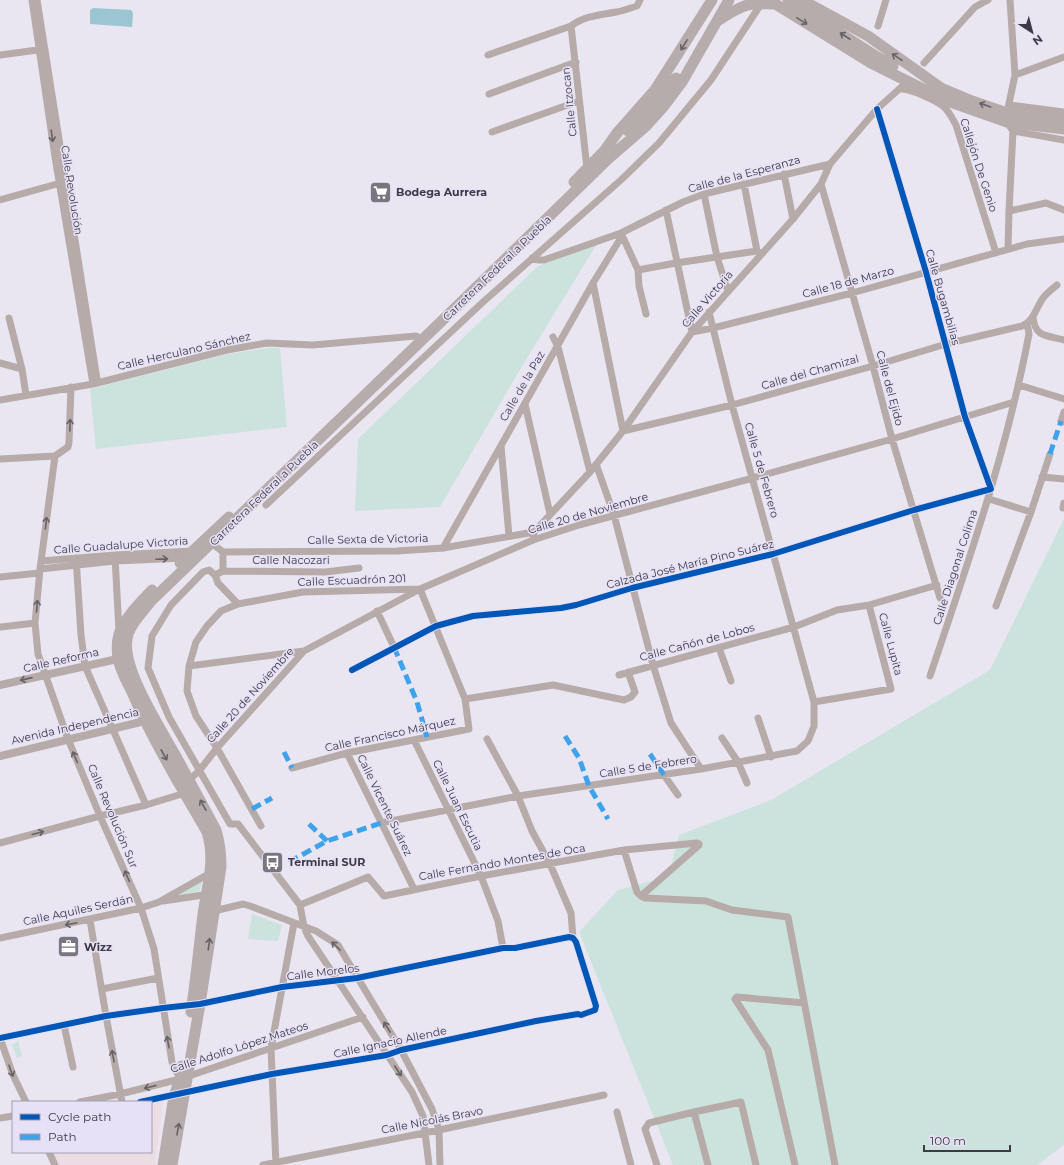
<svg xmlns="http://www.w3.org/2000/svg" width="1064" height="1165" viewBox="0 0 1064 1165" font-family="Montserrat,sans-serif">
<rect width="100%" height="100%" fill="#e9e6f2"/>
<path fill="#ecdce4" d="M163,1100L155,1165H59L53,1152H151V1102Z"/>
<path fill="#cce2dd" d="M598,242L518,373L440,507L355,511L358,439L538,266Z
M269,348H280L287,427L96,449L90,389L228,354Z
M1064,519V1145L1037,1165H673L579,932L618,890L668,877L679,835L771,800L990,670Z
M202,879L200,891L169,898Z
M252,914L282,925L278,941L248,939Z
M18,1041L22,1056L17,1058L12,1045Z"/>
<path fill="#9bc5d0" d="M93,8L131,10L133,13L132,27L90,24V10Z"/>
<g fill="none" stroke-linecap="round" stroke-linejoin="round">
<path stroke="#b6aba9" stroke-width="7" d="M32,0L55,157L93,384
M37,0L97,379
M571,26L587,168L589,170
M878,26L886,0
M0,55L45,49
M488,55L571,26C584,16 600,15 616,12C623,11 630,8 637,6L640,0
M924,63L975,7L988,0
M1015,75L1064,57
M901,89C911,89 935,100 943,106C949,111 952,118 956,125L996,253
M489,94L576,62
M1009,105L1064,112
M1013,131L1064,140
M492,132L579,101
M784,174L793,219
M744,184L757,251L760,253
M821,184L873,366L892,439L940,598
M704,194L717,257L728,291
M0,200L64,182
M666,210L692,332L713,328L852,293L1027,244L1064,239
M1009,211L1046,203L1064,210
M621,233L638,270L676,263L757,251
M1008,249L1009,211L1013,131L1007,122V113L1015,75L1010,0
M532,258L538,260H544L621,233L683,202L704,194L830,164
M638,270L639,286L646,314
M593,283L623,431L732,405L873,366L946,344L1022,326C1034,321 1036,308 1043,298C1047,293 1052,289 1057,285
M1033,317C1035,338 1047,335 1064,340
M9,318L22,369L26,395
M553,337L558,347L590,472
M0,363L22,369
M1019,385L1064,399
M71,387L69,442L68,447L55,456L40,569L35,623L38,654L68,739L100,816L141,908L154,949L172,1062L180,1079
M0,400L93,384L227,350L267,343L313,345L416,336L422,340
M525,404L550,514
M1064,412L1061,421L1064,422
M501,446L509,536
M0,459L55,456
M596,464L614,515L653,665L671,723L701,769
M1042,477L1064,479
M989,499L1031,512
M1064,503L1063,508H1064
M266,505L483,302L622,179L659,143L711,80L761,4
M533,540L534,532L590,472L623,431L692,332L793,219L821,184L830,164L877,109L907,82
M209,541L223,552L397,551L443,548L534,532
M443,548L593,283L622,236
M223,552V571L215,575L218,583L238,604
M115,557L119,631
M76,558L81,635L85,666L146,805
M41,561L115,555L193,551
M40,569L115,561L185,558
M223,571L325,572L359,568
M215,575L209,570L203,572L171,605L152,636L148,668L169,717L230,824H238L300,905L304,927L308,936L412,1092L423,1116L429,1165
M0,577L39,573
M996,606L1031,512L1050,454
M377,611L394,647
M1,627L35,623
M719,648L731,681
M189,666L304,651
M352,670L436,626L473,616L561,608L576,605L632,588L773,554L914,510L991,489L965,417L926,272L877,109
M619,675L794,627L837,610L869,605L937,585
M930,676C968,563 1007,451 1029,334L1028,328L1026,325
M465,699L553,685L624,700L631,697L635,692L628,672
M814,702L891,689L869,605
M758,718L771,757
M722,738L738,762L747,783
M487,739L518,796L532,831L550,864L571,913L573,938
M414,740L481,876L498,921L503,948
M347,753L414,889
M664,775L678,795
M189,780L199,771L217,748L304,651L420,589L533,540L579,525L753,478L892,439L1014,402
M381,823L518,796L701,769L797,751L808,741L814,726V702L732,405L709,312
M261,826L217,748L196,716L187,691L189,666L196,642L207,626L221,611L238,604L303,592L420,589L465,699L469,729L347,753L292,768
M0,843L100,816L146,805L185,793
M624,850L637,892L641,896L645,898L706,901L732,910L788,917L835,1165
M163,901L210,894
M300,905L368,877L384,896L481,876L624,850L697,843L699,844V845L641,896
M214,911L243,904L250,906L316,931L338,945L401,1050L432,1109L439,1130L440,1165
M90,920L106,1016L122,1102
M0,938L141,908L159,902L212,872
M102,989L158,978
M64,1025L73,1067
M0,1038L106,1016L163,1008L200,1004L282,987L357,978L503,948H515L569,937L573,938L576,942L596,1006L595,1010L581,1015L578,1014L536,1021L401,1050L387,1055L272,1074L140,1102
M0,1038L13,1075L26,1102
M80,1102L120,1094L180,1079L363,1017
M617,1112L631,1165
M694,1112L708,1165
M0,1118L13,1116
M49,1152L55,1165
M263,1165L439,1130L604,1095
M276,1165L271,1048L294,923
M657,1165L645,1129L649,1123L694,1112L741,1102L756,1165
M795,1165L768,1050L735,999L737,997L804,1003"/>
<path stroke="#b6aba9" stroke-width="8" d="M0,685L122,658
M0,756L149,720"/>
<path stroke="#b7acac" stroke-width="11" d="M769,0L871,63L945,100L970,109L1007,122L1064,129
M788,0L874,55L893,66
M802,0L868,36L941,88L972,101L1007,113L1064,120
M719,20C742,5 746,3 774,4
M628,131L650,111L676,78
M574,182L605,150L617,133L655,90L712,0
M180,563L229,517
M152,590C140,603 125,617 119,634C117,641 117,651 118,658C120,670 127,682 132,692C153,741 181,787 207,832C216,860 207,886 203,914C199,947 196,979 191,1012
M163,1165L174,1096L180,1079L182,1066
M172,1165L200,1004L221,867C221,853 220,843 216,830C202,804 188,778 174,753C159,726 122,669 127,639C129,625 143,612 151,601L450,313L609,158L646,126L664,106L682,82L729,0"/>
<path stroke="#3fa3ec" stroke-width="5" stroke-dasharray="10 5" stroke-linecap="butt" d="M1050,454L1061,421
M394,647L417,702L427,737
M565,736L579,758L589,786L608,819
M284,752L292,768
M650,754L664,775
M252,809L272,798
M309,824L327,841
M289,862L327,841L381,823"/>
<defs>
<path id="cycleway" d="M352,670L436,626L473,616L561,608L576,605L632,588L773,554L914,510L991,489L965,417L926,272L877,109
M0,1038L106,1016L163,1008L200,1004L282,987L357,978L503,948H515L569,937L573,938L576,942L596,1006L595,1010L581,1015L578,1014L536,1021L401,1050L387,1055L272,1074L140,1102"/>
</defs>
<use href="#cycleway" stroke="#e7e1f7" stroke-width="8"/>
<use href="#cycleway" stroke="#0057b8" stroke-width="6"/>
</g>
<defs><path id="oneway-shaft" d="M-6 0H5M1.5-3L5.5 0L1.5 3" fill="none" stroke-width="1.6" stroke-linecap="round" stroke-linejoin="round"/></defs>
<g stroke="#676268">
<use href="#oneway-shaft" transform="translate(802 21) rotate(31)"/>
<use href="#oneway-shaft" transform="translate(845 36) rotate(-147)"/>
<use href="#oneway-shaft" transform="translate(684 45) rotate(122)"/>
<use href="#oneway-shaft" transform="translate(897 57) rotate(-146)"/>
<use href="#oneway-shaft" transform="translate(985 105) rotate(-161)"/>
<use href="#oneway-shaft" transform="translate(164 755) rotate(61)"/>
<use href="#oneway-shaft" transform="translate(203 805) rotate(-119)"/>
<use href="#oneway-shaft" transform="translate(209 944) rotate(-82)"/>
<use href="#oneway-shaft" transform="translate(178 1129) rotate(-80)"/>
</g>
<g stroke="#676267">
<use href="#oneway-shaft" transform="translate(52 136) rotate(82)"/>
<use href="#oneway-shaft" transform="translate(70 425) rotate(-88)"/>
<use href="#oneway-shaft" transform="translate(46 523) rotate(-84)"/>
<use href="#oneway-shaft" transform="translate(162 559) rotate(-2)"/>
<use href="#oneway-shaft" transform="translate(37 606) rotate(-86)"/>
<use href="#oneway-shaft" transform="translate(26 679) rotate(167)"/>
<use href="#oneway-shaft" transform="translate(75 757) rotate(-113)"/>
<use href="#oneway-shaft" transform="translate(38 833) rotate(-15)"/>
<use href="#oneway-shaft" transform="translate(127 876) rotate(-114)"/>
<use href="#oneway-shaft" transform="translate(71 924) rotate(168)"/>
<use href="#oneway-shaft" transform="translate(336 946) rotate(-135)"/>
<use href="#oneway-shaft" transform="translate(387 1027) rotate(-122)"/>
<use href="#oneway-shaft" transform="translate(168 1042) rotate(-100)"/>
<use href="#oneway-shaft" transform="translate(113 1056) rotate(-100)"/>
<use href="#oneway-shaft" transform="translate(11 1071) rotate(70)"/>
<use href="#oneway-shaft" transform="translate(398 1071) rotate(57)"/>
<use href="#oneway-shaft" transform="translate(150 1087) rotate(166)"/>
</g>
<defs>
<symbol id="supermarket-square" viewBox="-11 -11 22 22"><rect x="-9" y="-9" width="18" height="18" rx="4" fill="#797680" stroke="#e7e1f7"/><path d="M-6-5.5h2.5l.6 2H6L4.5 2H-2.5L-4.4-4H-6ZM-1.5 3.2a1.3 1.3 0 1 0 .1 0ZM3 3.2a1.3 1.3 0 1 0 .1 0Z" fill="#fff"/></symbol>
<symbol id="bus-square" viewBox="-11 -11 22 22"><rect x="-9" y="-9" width="18" height="18" rx="4" fill="#797680" stroke="#e7e1f7"/><path d="M-5-6H5V4H4V6H2V4H-2V6H-4V4H-5ZM-3.5-4V0h7V-4ZM-3.5 1.2v1.5H-2V1.2ZM2 1.2v1.5H3.5V1.2Z" fill="#fff"/></symbol>
<symbol id="office-square" viewBox="-11 -11 22 22"><rect x="-9" y="-9" width="18" height="18" rx="4" fill="#797680" stroke="#e7e1f7"/><path d="M-6-3h4V-5.5h4V-3h4V5H-6ZM-1-4.5V-3h2v-1.5ZM-6 0V1H6V0Z" fill="#fff"/></symbol>
</defs>
<g fill-rule="evenodd">
<use href="#supermarket-square" x="368" y="180" width="25" height="25"/>
<use href="#bus-square" x="260" y="850" width="25" height="25"/>
<use href="#office-square" x="56" y="934" width="25" height="25"/>
</g>
<g text-anchor="middle" dominant-baseline="central" stroke-width="3" stroke-linejoin="round" paint-order="stroke">
<g font-size="11" fill="#3c3a43" stroke="#e7e1f7">
<text transform="translate(569 102) rotate(-96)">Calle Itzocan</text>
<text transform="translate(979 165) rotate(72)">Callejón De Genio</text>
<text transform="translate(744 174) rotate(-15)">Calle de la Esperanza</text>
<text transform="translate(72 190) rotate(81)">Calle Revolución</text>
<text transform="translate(497 268) rotate(-44)">Carretera Federal a Puebla</text>
<text transform="translate(848 282) rotate(-15)">Calle 18 de Marzo</text>
<text transform="translate(943 297) rotate(74)">Calle Bugambilias</text>
<text transform="translate(707 299) rotate(-49)">Calle Victoria</text>
<text transform="translate(184 351) rotate(-13)">Calle Herculano Sánchez</text>
<text transform="translate(810 372) rotate(-16)">Calle del Chamizal</text>
<text transform="translate(522 386) rotate(-60)">Calle de la Paz</text>
<text transform="translate(890 388) rotate(75)">Calle del Ejido</text>
<text transform="translate(762 470) rotate(74)">Calle 5 de Febrero</text>
<text transform="translate(264 493) rotate(-44)">Carretera Federal a Puebla</text>
<text transform="translate(588 513) rotate(-16)">Calle 20 de Noviembre</text>
<text transform="translate(368 539) rotate(-1)">Calle Sexta de Victoria</text>
<text transform="translate(121 545) rotate(-4)">Calle Guadalupe Victoria</text>
<text x="291" y="560">Calle Nacozari</text>
<text transform="translate(690 564) rotate(-14)">Calzada José María Pino Suárez</text>
<text transform="translate(955 567) rotate(-72)">Calle Diagonal Colima</text>
<text transform="translate(352 580) rotate(-2)">Calle Escuadrón 201</text>
<text transform="translate(697 642) rotate(-15)">Calle Cañón de Lobos</text>
<text transform="translate(891 644) rotate(75)">Calle Lupita</text>
<text transform="translate(61 660) rotate(-13)">Calle Reforma</text>
<text transform="translate(250 695) rotate(-48)">Calle 20 de Noviembre</text>
<text transform="translate(75 726) rotate(-13)">Avenida Independencia</text>
<text transform="translate(390 734) rotate(-12)">Calle Francisco Márquez</text>
<text transform="translate(648 766) rotate(-9)">Calle 5 de Febrero</text>
<text transform="translate(385 805) rotate(64)">Calle Vicente Suárez</text>
<text transform="translate(458 805) rotate(64)">Calle Juan Escutia</text>
<text transform="translate(113 816) rotate(67)">Calle Revolución Sur</text>
<text transform="translate(502 862) rotate(-10)">Calle Fernando Montes de Oca</text>
<text transform="translate(78 910) rotate(-12)">Calle Aquiles Serdán</text>
<text transform="translate(323 972) rotate(-7)">Calle Morelos</text>
<text transform="translate(390 1042) rotate(-12)">Calle Ignacio Allende</text>
<text transform="translate(239 1047) rotate(-18)">Calle Adolfo López Mateos</text>
<text transform="translate(432 1120) rotate(-11)">Calle Nicolás Bravo</text>
</g>
<g font-size="11" font-weight="bold" fill="#3c3a43" stroke="#e7e1f7" text-anchor="start">
<text x="396" y="192">Bodega Aurrera</text>
<text x="288" y="862">Terminal SUR</text>
<text x="84" y="947">Wizz</text>
</g>
</g>
<rect x="12" y="1101" width="140" height="52" fill="#e7e1f7" stroke="#a39eaf"/>
<rect x="20" y="1114" width="20" height="6" fill="#0057b8" stroke="#a39eaf"/>
<text x="48" y="1121" font-size="12" fill="#3c3a43">Cycle path</text>
<rect x="20" y="1134" width="20" height="6" fill="#3fa3ec" stroke="#a39eaf"/>
<text x="48" y="1141" font-size="12" fill="#3c3a43">Path</text>
<g transform="translate(1032 32) rotate(144)" stroke="#e7e1f7" stroke-width="3" paint-order="stroke">
<path d="M0-3L7 15L0 10L-7 15Z" fill="#3c3a43"/>
<text y="-6" font-size="11" font-weight="bold" text-anchor="middle" fill="#3c3a43">N</text>
</g>
<path d="M924 1145v6h86v-6" fill="none" stroke="#3c3a43" stroke-width="2"/>
<text x="930" y="1145" font-size="12" fill="#3c3a43" stroke="#e7e1f7" stroke-width="3" paint-order="stroke">100 m</text>
</svg>
